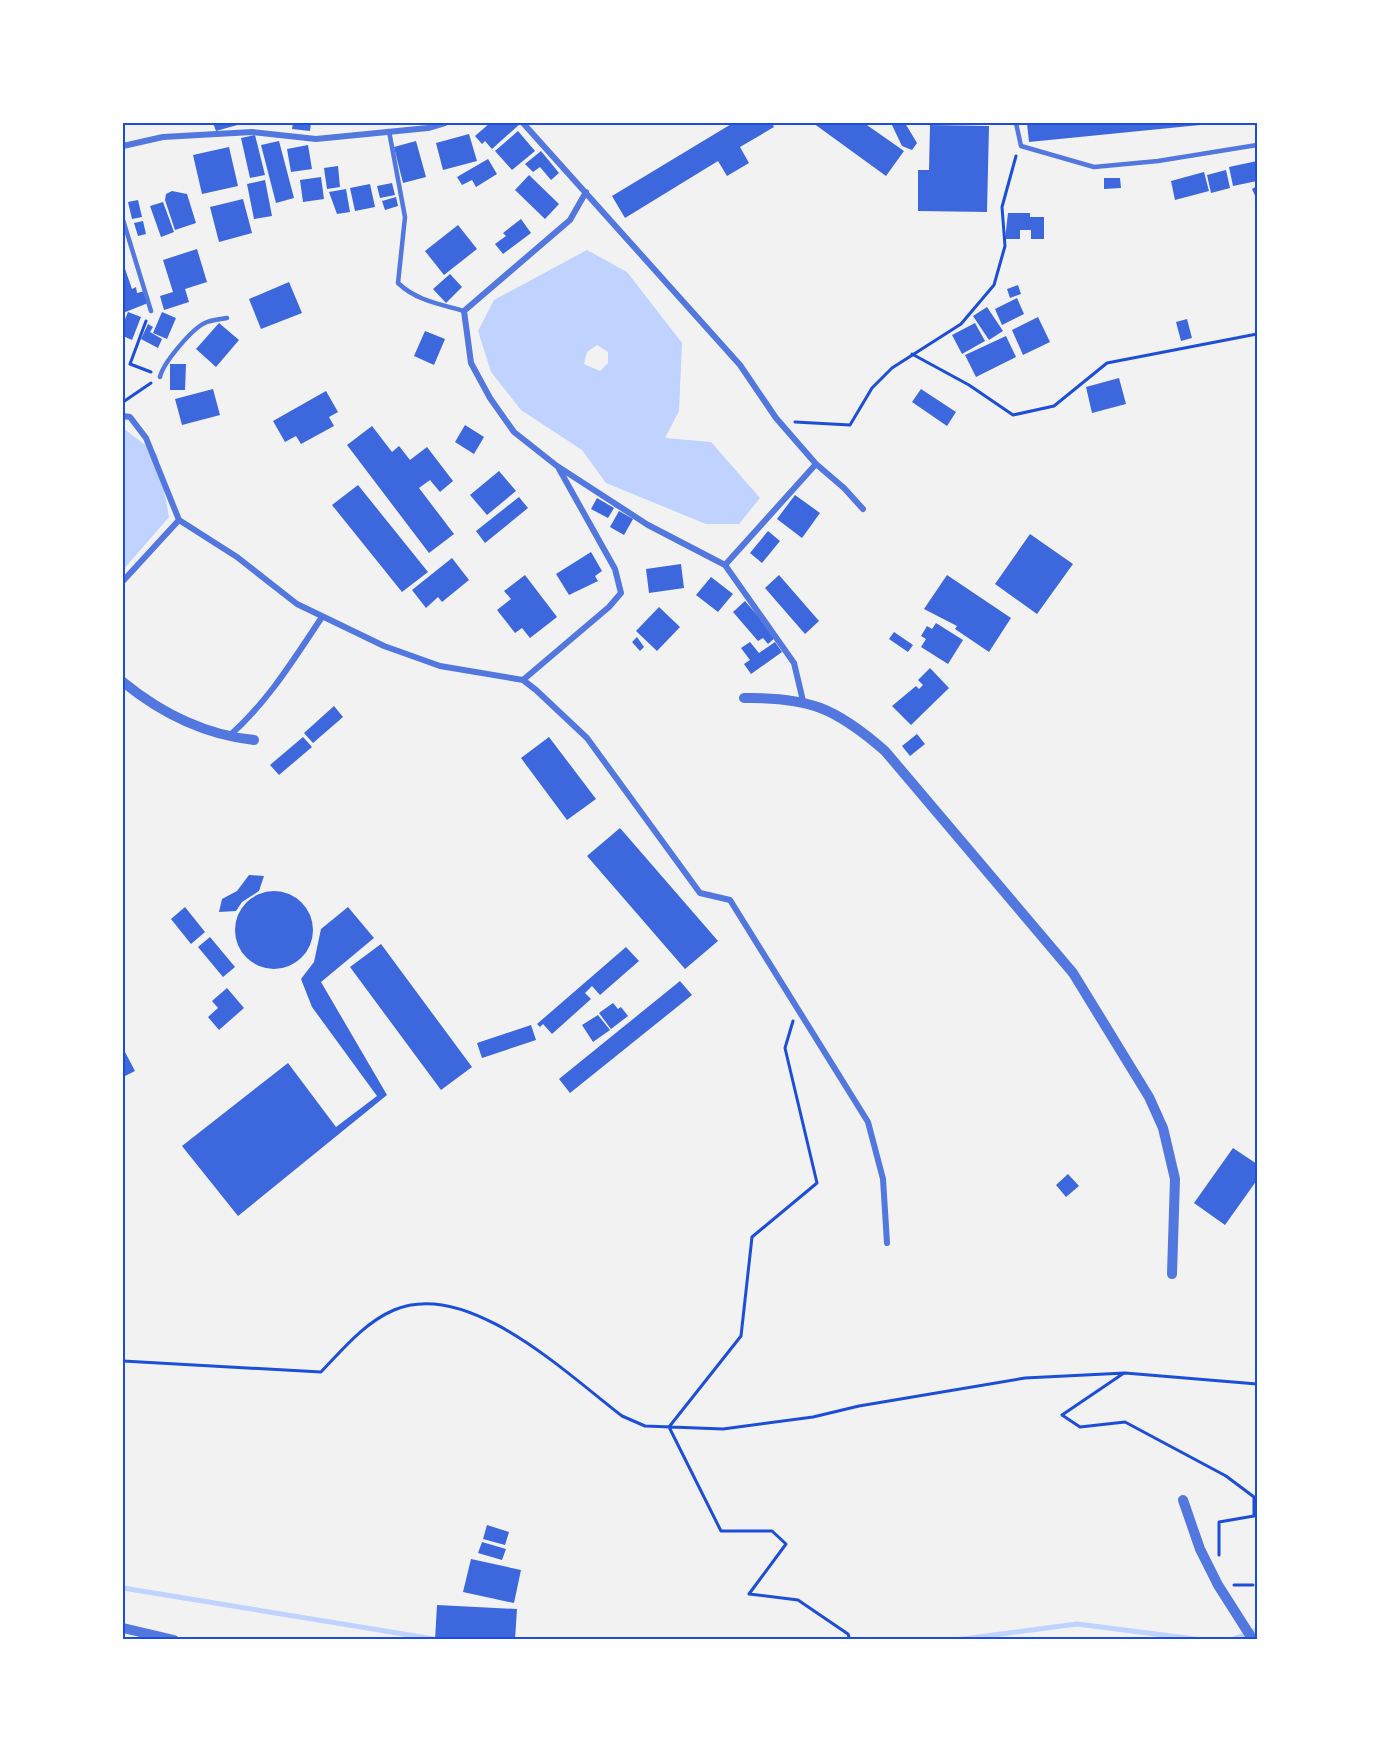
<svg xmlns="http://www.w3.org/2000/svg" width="1380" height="1763" viewBox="0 0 1380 1763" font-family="'Public Sans',sans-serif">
<rect width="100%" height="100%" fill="#f2f2f2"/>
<path fill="#bfd3fe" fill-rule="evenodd" d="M587,250L627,272L682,343L679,411L665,438L711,442L760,498L739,524H706L606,483L582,450L521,410L491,372L478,331L494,300ZM597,345L608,352V363L600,371L584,364L587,352Z
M123,428L157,454L169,517L123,570Z"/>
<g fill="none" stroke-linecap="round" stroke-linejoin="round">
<path stroke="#bfd3fe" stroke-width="5" d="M123,1588L440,1640
M955,1640L1077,1624L1203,1640
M1231,1640L1257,1630"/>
</g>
<path fill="#3d67dc" d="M213,123H241V124L216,131Z
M293,123H311L310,131L292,129Z
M490,123H521L492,149L485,141L482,144L475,136Z
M733,123H772L774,127L740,147L749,163L727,176L718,161L625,218L612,196Z
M813,123H864L904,151L886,176Z
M891,123H905L917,143L912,150L902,146Z
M1027,123H1200V125L1029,142Z
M930,125L989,126L987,212L918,211V170H929Z
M518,131L535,151L512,170L495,151Z
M469,134L477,161L443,170L436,143Z
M255,135L265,175L250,178L241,138Z
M279,141L294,198L276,203L261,145Z
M416,141L426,177L403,183L394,147Z
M308,145L312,169L291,172L287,149Z
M229,147L238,186L202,194L193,155Z
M541,151L559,173L551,180L540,167L533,172L525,164Z
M488,159L497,174L476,187L472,180L462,185L457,177Z
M1257,161V181L1233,186L1229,167Z
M338,166L340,187L327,189L324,168Z
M1226,170L1230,188L1211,193L1207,175Z
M1204,172L1209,191L1175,200L1171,181Z
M529,175L559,204L545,219L515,190Z
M321,177L324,199L303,202L300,180Z
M1104,178H1120L1121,188L1104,189Z
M265,180L272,216L254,219L247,184Z
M392,183L395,195L380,198L377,186Z
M370,184L375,207L355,211L350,188Z
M1257,186V200L1252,189Z
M346,189L350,212L337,214L329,192Z
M172,191L187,194L196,223L175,230L165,200L166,194Z
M396,197L398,206L385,210L382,201Z
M243,199L252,233L219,242L210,207Z
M138,200L142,217L132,219L128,202Z
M163,202L174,232L161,237L150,206Z
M1008,213H1030V217H1044V239H1031V230H1020V239H1005Z
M521,219L531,233L503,254L495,244L506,236L503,233Z
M143,221L146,234L138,236L134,223Z
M458,225L477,249L444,275L425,251Z
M197,249L207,282L185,289L189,302L164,310L160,296L173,292L163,260Z
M123,263L132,289L136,287L137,293L145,291L148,303L123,313Z
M450,274L462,287L446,303L433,289Z
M289,282L302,313L261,329L249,299Z
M1018,285L1021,294L1010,298L1007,289Z
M1017,298L1024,314L1002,325L995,309Z
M987,307L1003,331L989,340L973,316Z
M128,312L141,317L132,340L123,336V324Z
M162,312L176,318L167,339L153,333Z
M1038,317L1050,342L1023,355L1012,330Z
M1187,319L1192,338L1181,341L1176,322Z
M219,323L239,340L216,367L196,349Z
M975,323L985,341L962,354L952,335Z
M148,324L153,327L150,332L162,339L158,348L141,339Z
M425,331L445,339L434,365L414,356Z
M1006,336L1016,357L976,377L965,355Z
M170,364H186L185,390H170Z
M1119,378L1126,404L1092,413L1086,387Z
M213,389L220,415L182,425L175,399Z
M921,389L956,412L947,426L912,402Z
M326,391L338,412L329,417L334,426L301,444L296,436L285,442L273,421Z
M465,425L484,437L474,454L455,442Z
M372,426L392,452L399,446L410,460L427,447L453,481L440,492L430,480L419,488L454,534L429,553L347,445Z
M499,471L516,491L487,515L470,495Z
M358,485L428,572L402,592L332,505Z
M795,495L820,513L802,538L777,519Z
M519,497L528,508L485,543L476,531Z
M597,498L614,508L608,518L591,509Z
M619,511L633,519L624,535L610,527Z
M768,531L780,541L762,563L750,553Z
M1030,534L1073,564L1037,614L995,584Z
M591,552L602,571L595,576L598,581L569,595L556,574Z
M452,558L469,580L442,602L438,597L426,608L412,590Z
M681,564L684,588L649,593L646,569Z
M525,575L557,617L530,638L522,628L515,633L497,610L511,599L504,591Z
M779,575L819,621L805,634L765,588Z
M947,575L1011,618L989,652L955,629L957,626L924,609Z
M711,577L733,594L718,612L696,595Z
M745,601L776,637L768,644L763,638L758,641L733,612Z
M659,607L680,627L657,651L636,631Z
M936,623L963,640L948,664L921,647L926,639L921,636L927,626L932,629Z
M894,632L913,645L908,652L889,639Z
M637,637L644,647L640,651L632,642Z
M750,642L759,653L775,642L782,652L751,674L744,664L750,660L741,648Z
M930,668L949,688L911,725L892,706L916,686L919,689L923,685L918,680Z
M334,706L343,717L313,743L304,733Z
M917,734L925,744L910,756L902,746Z
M303,737L312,747L279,775L270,765Z
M549,737L596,799L567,820L521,758Z
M620,828L718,941L685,969L587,856Z
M249,875L264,876L259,891L242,902L236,911L219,912L222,899L237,891Z
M235 930a39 39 0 1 1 78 0a39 39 0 1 1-78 0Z
M185,907L205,932L191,944L171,919Z
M348,907L374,938L321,982L387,1095L238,1216L182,1146L288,1063L336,1127L377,1096L312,1007L301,979L314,962L321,929Z
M210,937L235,967L223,977L198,947Z
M381,944L472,1067L441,1090L350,967Z
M626,947L639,961L600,995L592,986L585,993L591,999L552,1034L543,1024L540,1027L537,1024Z
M680,981L692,995L570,1093L559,1079Z
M227,988L244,1008L219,1030L208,1017L218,1008L212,1001Z
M613,1003L618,1009L621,1007L628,1016L611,1029L599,1013Z
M598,1015L610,1030L593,1042L582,1025Z
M531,1025L536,1040L482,1058L477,1043Z
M125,1052L135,1071L123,1077V1053Z
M1233,1148L1257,1164V1180L1225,1225L1194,1203Z
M1068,1174L1079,1186L1066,1197L1056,1185Z
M487,1525L509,1532L505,1545L483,1539Z
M482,1542L506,1549L502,1560L478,1553Z
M471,1559L521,1570L514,1603L463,1592Z
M437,1605L517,1609L515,1640H435Z"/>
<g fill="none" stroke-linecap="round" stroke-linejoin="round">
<path stroke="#1d4ed8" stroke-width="3" d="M146,321L130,364L151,372
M912,354L969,385L1013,415L1054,406L1107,363L1257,334
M123,402L151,383
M795,422L850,425L872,388L892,368L961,324L994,285L1005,246L1002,207L1016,156
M793,1021L785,1048L817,1183L752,1237L741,1336L669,1427L721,1531H772L786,1544L749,1594L798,1600L848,1634L850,1640
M123,1361L321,1372C343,1349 364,1323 394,1310C468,1278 567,1374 622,1416L645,1426L723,1429L813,1417L859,1406L1025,1378L1125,1373L1257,1384
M1124,1373L1062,1415L1080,1427L1125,1422L1226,1476L1254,1497V1516L1219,1522V1555
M1234,1585H1253"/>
<path stroke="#5277de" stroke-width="4.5" d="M1016,123L1021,146L1094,167L1158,161L1257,145
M389,131L405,217L398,283C417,301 440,304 464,311
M123,220L151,311
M160,377C163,363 193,327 207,322C213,320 220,319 227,318"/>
<path stroke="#5277de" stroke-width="6" d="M523,123L740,365L776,418L816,464L844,488L863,509
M123,146L163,137L252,132L316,139L428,128L445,123
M586,192L570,220L464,311L471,363L490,398L514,432L557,466L648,525L725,565L794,663L803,701
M123,416L130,417L146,438L179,520L237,557L297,604L384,646L440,666L523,680L536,690L587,738L700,893L730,900L868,1122L883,1179L887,1243
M725,565L816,464
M123,581L179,520
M523,680L609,607L621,593L615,569L558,467
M229,736C267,703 294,659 322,617"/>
<path stroke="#5277de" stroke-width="10" d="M123,682C161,713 206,735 254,740
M744,698C809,697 836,708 885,751L1073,973L1149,1097L1163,1128L1175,1179L1172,1274
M1183,1500L1200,1549L1218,1585L1253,1640
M123,1628L174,1640"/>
</g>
<rect width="1380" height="1763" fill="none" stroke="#ffffff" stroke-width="249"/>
<rect x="124" y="124" width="1132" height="1514" fill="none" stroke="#1d4ed8" stroke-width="2"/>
</svg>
